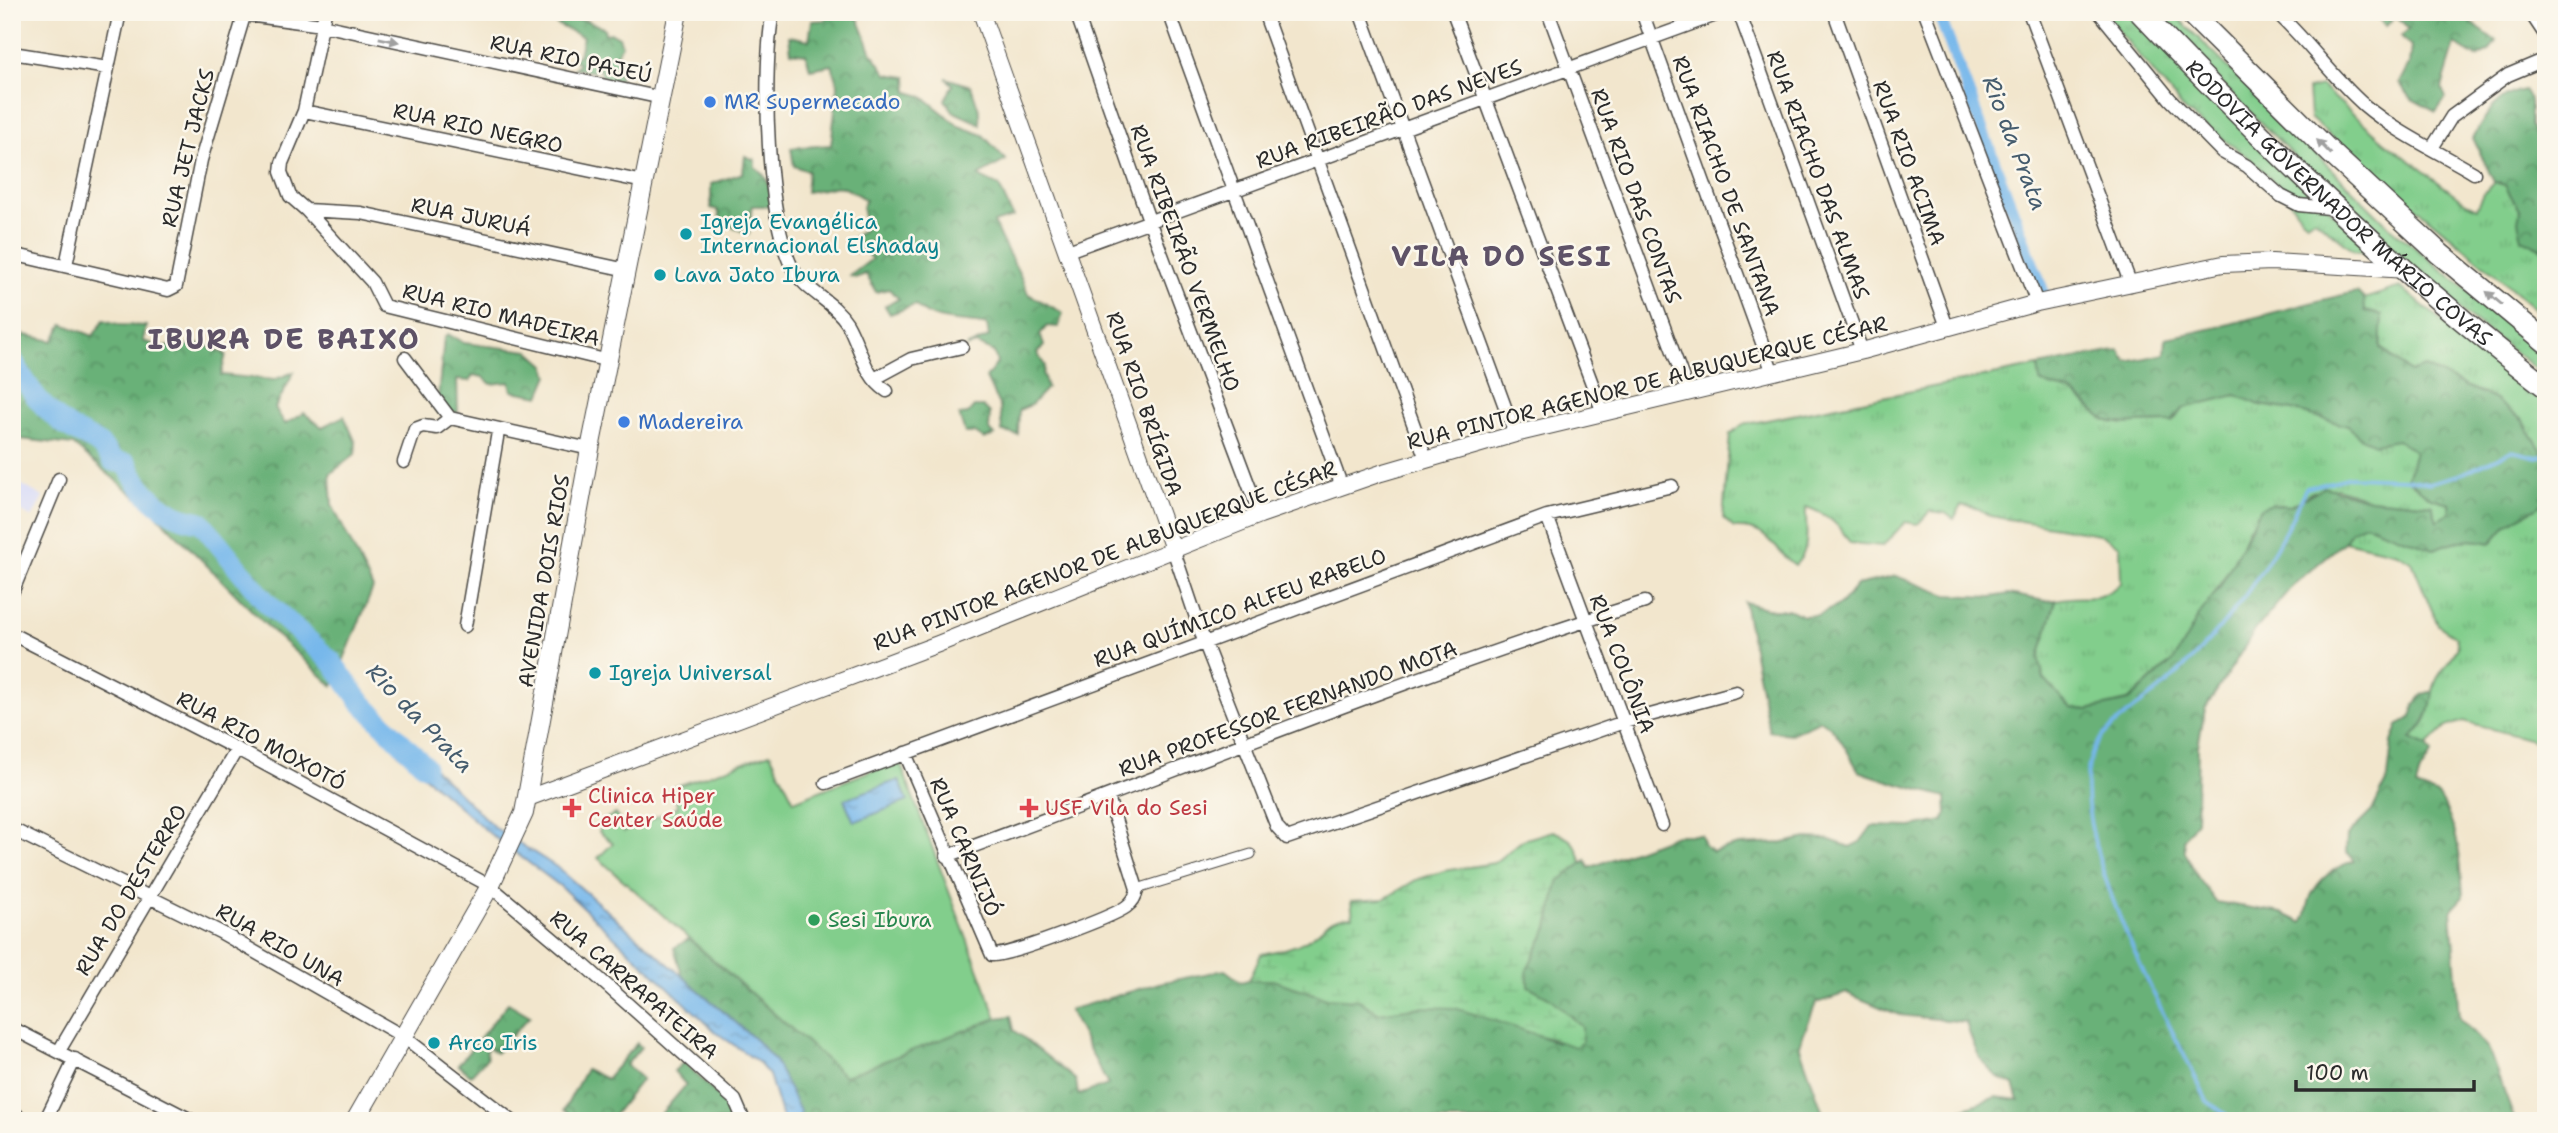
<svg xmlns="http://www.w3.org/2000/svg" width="2558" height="1133" viewBox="0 0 2558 1133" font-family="'Shantell Sans',sans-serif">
<defs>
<pattern id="grass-tufts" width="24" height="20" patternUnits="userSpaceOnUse" patternTransform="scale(1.75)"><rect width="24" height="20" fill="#82ce8c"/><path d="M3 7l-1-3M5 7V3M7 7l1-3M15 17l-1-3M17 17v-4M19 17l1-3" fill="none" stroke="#70b179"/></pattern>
<pattern id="forest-crowns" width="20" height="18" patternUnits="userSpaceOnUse" patternTransform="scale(1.75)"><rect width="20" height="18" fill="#69b178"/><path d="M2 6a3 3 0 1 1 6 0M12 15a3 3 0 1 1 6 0" fill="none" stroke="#579063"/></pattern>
<pattern id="wetland-marsh" width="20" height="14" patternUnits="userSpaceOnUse" patternTransform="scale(1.75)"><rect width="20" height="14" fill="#82ce8c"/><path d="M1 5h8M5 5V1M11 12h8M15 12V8" fill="none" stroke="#70b179"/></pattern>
<pattern id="water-ripples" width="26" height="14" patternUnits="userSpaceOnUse" patternTransform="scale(1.75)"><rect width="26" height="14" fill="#76b7eb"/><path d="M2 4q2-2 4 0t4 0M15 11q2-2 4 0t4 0" fill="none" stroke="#6195bf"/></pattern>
</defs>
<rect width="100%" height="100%" fill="#fbf7ec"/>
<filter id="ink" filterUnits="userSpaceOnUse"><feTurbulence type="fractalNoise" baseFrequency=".0143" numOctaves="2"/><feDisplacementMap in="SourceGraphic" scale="14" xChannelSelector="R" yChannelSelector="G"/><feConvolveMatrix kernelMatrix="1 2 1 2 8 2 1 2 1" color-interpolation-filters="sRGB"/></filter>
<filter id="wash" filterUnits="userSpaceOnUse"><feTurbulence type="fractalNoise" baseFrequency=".00686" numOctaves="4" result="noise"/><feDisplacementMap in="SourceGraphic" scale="28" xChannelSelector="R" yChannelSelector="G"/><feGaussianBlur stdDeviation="1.57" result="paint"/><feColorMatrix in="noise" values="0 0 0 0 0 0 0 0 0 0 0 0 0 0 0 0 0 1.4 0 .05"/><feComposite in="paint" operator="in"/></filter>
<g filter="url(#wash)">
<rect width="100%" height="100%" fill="#f2e6cd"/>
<path fill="#d4d8f9" d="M12,479L43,497L32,518L12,506Z"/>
<path fill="url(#grass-tufts)" stroke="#567c5c" stroke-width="2" d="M2103,12H2127L2377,255L2354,250L2315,219L2307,222L2302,218L2278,186L2249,158L2186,112Z
M2150,12H2172L2392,229L2546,354V377L2406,268Z
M2321,86L2384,141L2466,203L2477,208L2484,193L2494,182L2505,185L2520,212L2522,239L2546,251V319C2470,249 2387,187 2310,118L2308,89Z
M2400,287L2546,405V457L2522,420L2494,399L2425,367L2410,372L2380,347L2382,315L2365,311L2364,299Z
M2038,366L2041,381C2051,389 2060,387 2071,392C2084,398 2093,414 2106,420C2120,427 2154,421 2172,422L2184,408L2194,404L2236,394L2260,405L2293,410L2348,426L2361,438L2397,440L2415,451L2407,479L2431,498L2450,503L2451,514L2437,521L2432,505L2370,499L2337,488L2312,492L2290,506L2272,504L2248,528L2239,553L2174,660L2128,701L2088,710L2071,708L2044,680L2039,658L2056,600C2087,592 2093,607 2121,583L2120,546L2099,534L1990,516L1979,509L1961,505L1954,519L1945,513L1930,511L1918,524L1905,522L1883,546L1850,543C1839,524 1827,514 1806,507C1805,528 1812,549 1795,565C1771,548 1769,526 1734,528L1723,518L1730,434L1742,425Z
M2546,502V744L2464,721L2446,727L2427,746L2411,739C2440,711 2424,706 2437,679C2443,668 2452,659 2458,647L2456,637L2438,625L2412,562L2397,553L2345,541L2351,531L2365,524L2433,549C2454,541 2469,537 2491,543L2506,525Z"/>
<path fill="url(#forest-crowns)" stroke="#4a6e52" stroke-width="2" d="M827,12H843L845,16L858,18L872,53L887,74L907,77L908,92L922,96L959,126L983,135L1006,160L978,176L999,186L1013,217L994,223C1003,248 1020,269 1028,294L1063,313L1058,327L1047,326L1040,334L1044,346L1037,353L1045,366L1043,374L1047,388L1031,405L1019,410L1018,435L1002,432L1000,407L986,378L997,363L994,352L976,344L966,347L989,337L987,325C960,319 937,325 915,305L890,314L885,306L899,299L889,289L876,292L866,274L855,278L850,276L872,259L862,249L854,252L847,243L866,228L862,207L866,200C830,177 842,189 806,192L808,171L794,166L791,148L831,145L838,85L832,65L810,69L806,54L791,52L789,36L809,40L812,21L826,20Z
M2377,12H2466L2470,22L2496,41L2489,51L2478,57L2455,44L2442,88L2446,98L2436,112L2412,99L2399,83L2409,64L2411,47L2401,36L2409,29L2396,16L2386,26L2375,16Z
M560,17L585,20L604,28L605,34L612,33L619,37L622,45L616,54L620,80L605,81L598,68L593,72L574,68L579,63L573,59L579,55L583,37L556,24Z
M946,78L971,86L980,113V124L954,112L945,100L953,85Z
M2524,90L2530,99V126L2543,143L2546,251L2522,239L2518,221L2520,212L2505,185L2494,182L2473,138C2486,115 2496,95 2524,90Z
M745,156L755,160V167C770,177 770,189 771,206H752L749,234L721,222L718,210L711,208V184L743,173Z
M2357,292L2364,299L2365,311L2382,315L2380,348L2410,372L2424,367L2494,399L2522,420L2546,457V502L2506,525L2491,543C2469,537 2454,541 2433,549L2365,524L2351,531L2345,541L2293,585L2256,629L2205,709L2198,746L2196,821L2184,839L2185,852L2197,876L2216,902L2282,913L2302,923C2308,914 2307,906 2311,896C2320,877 2335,867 2354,861L2346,852L2347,836L2372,811L2388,778L2392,742L2398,726L2411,717L2415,704L2423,694L2433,691C2431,712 2426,724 2411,739L2427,746L2432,753L2420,772L2416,787L2438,795C2459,827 2461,860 2463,897L2451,910L2459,1018L2488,1048L2515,1121H1928L1996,1097L2019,1100L2014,1085C1985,1075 1974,1051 1966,1022L1899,1015L1847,993L1816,1003L1799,1045L1826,1121H798L775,1061L757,1041L683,977L674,948L689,939L845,1076L997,1018L1011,1016L1014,1030L1076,1080L1078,1095L1108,1085L1069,1010L1159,983L1225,970L1241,982L1255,978L1273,980L1327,998L1359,1000L1378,1013C1403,1010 1429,1004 1454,1008C1489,1013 1525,1030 1557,1043L1573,1017L1563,1012L1550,998L1528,986L1527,969L1548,928L1558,882L1586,860L1589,868L1676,835H1701L1705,846L1712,852L1739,845L1783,843L1807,838L1827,839L1850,847L1860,842L1872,826L1911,827L1943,821L1947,814L1946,797C1916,789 1888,782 1859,771C1848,754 1839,730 1821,720L1791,734L1769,731L1744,602L1773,610H1791L1803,616L1819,615L1841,604L1857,585L1896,576L1947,595L1992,597L2009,594L2045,601L2056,600L2039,658L2044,679L2071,708L2088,710L2128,701L2174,660L2201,612L2220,587L2261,508L2272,504L2290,506L2324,487L2370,499L2432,505L2437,521L2451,513L2450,503L2431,498L2407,479L2415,451L2397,440L2375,444L2361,438L2348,426L2293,410L2260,405L2236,395L2184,408L2172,422C2154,421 2120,427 2106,420C2093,414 2084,398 2071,392C2060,387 2051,389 2040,381L2038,366L2119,350L2127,362L2165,354L2166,338C2231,327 2293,305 2357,292Z
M104,320L121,325L146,326L143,341L162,347L203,344L226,354L221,375L274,380L294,372L275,408L285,424L304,413L322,427L344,416L356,443L355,454L330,474L332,505L373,588L333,686L270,629L152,510L73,445L12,438V332L53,341L63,324L93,336Z
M448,334L464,343L529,351L545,365L549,375L540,396L512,391L510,382L491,384L483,377L473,375L470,381L457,380L458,413L447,411L438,397L444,338Z
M974,407H984L990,413L989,429L995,435L984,439L975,433H965L959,415L968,414Z
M508,1003L530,1016L496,1053L486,1045L487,1058L471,1075L458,1065Z
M637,1043L641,1047L626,1065L642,1079L609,1121H579L564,1110L586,1069L606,1079Z
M684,1062L740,1118V1121H655L686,1085L674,1071Z"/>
<path fill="url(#wetland-marsh)" stroke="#567c5c" stroke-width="2" d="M1553,831C1571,838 1577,844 1582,863L1558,882L1548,927L1527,969L1528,986L1550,998L1582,1027V1042L1575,1047L1455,1008L1420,1007L1378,1013L1359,1000L1327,998L1273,980H1249L1261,954C1276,951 1291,949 1305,941C1326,930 1325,916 1353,916L1351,901L1384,899L1416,880L1444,871L1494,863L1523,840Z"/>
<path fill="#82ce8c" stroke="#567c5c" stroke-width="2" d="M770,753L794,801L899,760L997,1018L845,1076L598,858L613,843L599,832L603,820L616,814L624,832L678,807L671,788Z"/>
<path fill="url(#water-ripples)" stroke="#50718b" stroke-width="2" d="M407,742L494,827L558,868L757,1041L775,1061L801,1113L798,1121H783L769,1075L758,1062L717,1033L560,886L489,833L398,753Z
M899,780L908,801L854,822L844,799Z"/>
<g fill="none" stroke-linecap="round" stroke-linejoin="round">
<path stroke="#76b7eb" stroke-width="3.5" d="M2235,1121L2207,1101C2170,1023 2060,832 2093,751C2102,728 2146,702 2166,684C2214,642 2258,583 2288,526C2295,513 2299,500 2306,488L2351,477L2407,479L2429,483L2459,475L2512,451L2537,457L2546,455"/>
<path stroke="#76b7eb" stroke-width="12" d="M1938,12L2043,291"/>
<path stroke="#76b7eb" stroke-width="21" d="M12,359C27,386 43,411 70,428C92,442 97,437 113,461L127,464C140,494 168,518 201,522L266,602L332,662L360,701L425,766"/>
</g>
</g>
<g filter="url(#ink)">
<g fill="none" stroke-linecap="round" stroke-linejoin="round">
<defs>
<path id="pedestrian" d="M1137,889L1251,854"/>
<path id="minor" d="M225,12L322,25L662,98
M325,12L304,111L282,163L281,172L290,196L306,210L372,282L384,306L609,361
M773,12C762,68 766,223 794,271C807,292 833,301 847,323C860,345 864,377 887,391
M1076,12L1150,223L1260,515
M1169,12L1342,487
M1264,12L1426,459
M1360,12L1515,434
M1453,12L1603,413
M1548,12L1688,392
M1642,12L1773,373
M1739,12L1862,351
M1834,12L1947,327
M1925,12L2037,303
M2029,12L2131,285
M2099,12L2170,99L2222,152L2247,166L2281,196L2299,205L2339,209
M2276,12C2308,41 2332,77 2364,105C2397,133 2437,151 2474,173
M2530,12L2546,36
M12,53L108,68
M304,111L644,182
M2432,148L2452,116L2508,75L2546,59
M306,210L361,213L627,270
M1068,251L1724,12
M12,254L168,290L176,286L201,160L244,16
M66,265L120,12
M405,358L450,418
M874,379L911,359L962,347
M450,418L590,449
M404,462L415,429L423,426L437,428L450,418
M1547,516L1662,825
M1173,549L1204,641L1277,827L1287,838L1624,722L1736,692
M12,593L59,479
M465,626L498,432
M12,634L237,749L490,886L584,965L735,1100L744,1121
M905,753L992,955C1006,957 1112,917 1126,907C1133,902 1136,897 1137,889L1108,797
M826,783L1547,516L1672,486
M12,829L220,932L404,1037L512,1121
M947,856C1179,771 1409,675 1645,602
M12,1028L193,1121
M59,1051L237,749
M12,1113L17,1115
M45,1121L75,1059"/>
<path id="tertiary" d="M981,12L1173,549
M528,798L938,644L1260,515L1381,473L1515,434L1862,351L2037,303L2223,264L2272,262L2407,270"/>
<path id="secondary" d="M355,1121L490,886L524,813L590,449L678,12"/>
<g id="trunk">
<path id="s1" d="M2140,12C2266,145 2400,275 2546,387"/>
<path d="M2189,12L2331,153L2440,254L2546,342"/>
</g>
</defs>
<use href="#pedestrian" stroke="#494743" stroke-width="11"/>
<use href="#minor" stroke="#494743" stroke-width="15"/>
<use href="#tertiary" stroke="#494743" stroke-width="18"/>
<use href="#secondary" stroke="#494743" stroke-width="20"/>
<use href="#trunk" stroke="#494743" stroke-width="24"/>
<use href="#pedestrian" stroke="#fff" stroke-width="9"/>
<use href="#minor" stroke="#fff" stroke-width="12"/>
<use href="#tertiary" stroke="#fff" stroke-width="16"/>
<use href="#secondary" stroke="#fff" stroke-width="18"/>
<use href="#trunk" stroke="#fff" stroke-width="21"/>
</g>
<defs><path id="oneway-solid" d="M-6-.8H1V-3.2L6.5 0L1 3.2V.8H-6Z" transform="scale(1.75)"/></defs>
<g fill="#a0a0a0">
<use href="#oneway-solid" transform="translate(389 40) rotate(12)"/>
<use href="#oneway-solid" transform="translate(2324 147) rotate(-135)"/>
<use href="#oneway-solid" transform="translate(2494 298) rotate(-140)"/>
</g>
</g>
<g fill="#3f7fe0" stroke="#fbf7ec" stroke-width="2.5">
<circle cx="710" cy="102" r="7"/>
<circle cx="624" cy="422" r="7"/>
</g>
<g fill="#0f9aa8" stroke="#fbf7ec" stroke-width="2.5">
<circle cx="686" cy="234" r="7"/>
<circle cx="660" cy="275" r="7"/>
<circle cx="595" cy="673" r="7"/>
<circle cx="434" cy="1043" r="7"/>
</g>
<g fill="#e0444e" stroke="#fbf7ec" stroke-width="2.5">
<path d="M568.5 797.5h7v7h7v7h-7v7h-7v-7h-7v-7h7z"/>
<path d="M1025.5 797.5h7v7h7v7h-7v7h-7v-7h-7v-7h7z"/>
</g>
<circle fill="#2e9e5b" stroke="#fbf7ec" stroke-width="2.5" cx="814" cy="920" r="7"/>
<g text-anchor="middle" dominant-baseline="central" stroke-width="5" stroke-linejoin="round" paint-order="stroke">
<g font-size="21" fill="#2b2b2b" stroke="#fbf7ec">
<text transform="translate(571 59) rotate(12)">RUA RIO PAJEÚ</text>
<text transform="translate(1389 114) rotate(-20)">RUA RIBEIRÃO DAS NEVES</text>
<text transform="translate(478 128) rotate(12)">RUA RIO NEGRO</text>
<text transform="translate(188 148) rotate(-76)">RUA JET JACKS</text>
<text transform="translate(1909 163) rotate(70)">RUA RIO ACIMA</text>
<text transform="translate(1818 175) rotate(70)">RUA RIACHO DAS ALMAS</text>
<text transform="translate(1726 186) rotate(70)">RUA RIACHO DE SANTANA</text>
<text transform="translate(1636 196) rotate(70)">RUA RIO DAS CONTAS</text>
<text stroke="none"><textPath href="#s1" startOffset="276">RODOVIA GOVERNADOR MÁRIO COVAS</textPath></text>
<text transform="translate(471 217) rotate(12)">RUA JURUÁ</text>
<text transform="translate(1185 258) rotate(70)">RUA RIBEIRÃO VERMELHO</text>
<text transform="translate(501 315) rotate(14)">RUA RIO MADEIRA</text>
<text transform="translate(1647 383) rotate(-14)">RUA PINTOR AGENOR DE ALBUQUERQUE CÉSAR</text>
<text transform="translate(1144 404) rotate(71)">RUA RIO BRÍGIDA</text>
<text transform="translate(1105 556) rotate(-21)">RUA PINTOR AGENOR DE ALBUQUERQUE CÉSAR</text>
<text transform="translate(544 581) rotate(-80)">AVENIDA DOIS RIOS</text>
<text transform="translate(1240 608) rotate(-20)">RUA QUÍMICO ALFEU RABELO</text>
<text transform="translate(1622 664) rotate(69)">RUA COLÔNIA</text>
<text transform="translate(1288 709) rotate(-20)">RUA PROFESSOR FERNANDO MOTA</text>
<text transform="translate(261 741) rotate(28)">RUA RIO MOXOTÓ</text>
<text transform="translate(965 847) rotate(67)">RUA CARNIJÓ</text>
<text transform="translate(131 890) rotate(-59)">RUA DO DESTERRO</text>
<text transform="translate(280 945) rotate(30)">RUA RIO UNA</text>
<text transform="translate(634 985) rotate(41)">RUA CARRAPATEIRA</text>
</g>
<g font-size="21" fill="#366cbe" stroke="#fbf7ec" text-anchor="start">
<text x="724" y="102">MR Supermecado</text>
<text x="638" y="422">Madereira</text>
</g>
<g font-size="21" fill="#0d838f" stroke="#fbf7ec" text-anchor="start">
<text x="700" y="222">Igreja Evangélica<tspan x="700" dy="24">Internacional Elshaday</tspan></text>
<text x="674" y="275">Lava Jato Ibura</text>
<text x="609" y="673">Igreja Universal</text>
<text x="448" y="1043">Arco Iris</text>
</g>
<g font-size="21" fill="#be3a42" stroke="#fbf7ec" text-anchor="start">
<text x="588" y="796">Clinica Hiper<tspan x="588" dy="24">Center Saúde</tspan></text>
<text x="1045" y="808">USF Vila do Sesi</text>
</g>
<g font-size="21" fill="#27864d" stroke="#fbf7ec" text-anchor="start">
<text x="828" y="920">Sesi Ibura</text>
</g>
<g font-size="23" font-style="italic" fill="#455c6e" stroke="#fbf7ec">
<text transform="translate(2015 143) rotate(69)">Rio da Prata</text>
<text transform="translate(420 718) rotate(46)">Rio da Prata</text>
</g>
<g font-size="28" font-weight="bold" letter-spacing="2" fill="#5e5267" stroke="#fbf7ec">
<text x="1502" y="256">VILA DO SESI</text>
<text x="284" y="339">IBURA DE BAIXO</text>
</g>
</g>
<rect width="2558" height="1133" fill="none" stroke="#fbf7ec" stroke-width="42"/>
<path d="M2296 1080v10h178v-10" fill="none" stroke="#2b2b2b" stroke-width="3.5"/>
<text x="2306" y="1080" font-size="21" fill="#2b2b2b" stroke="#fbf7ec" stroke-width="5" paint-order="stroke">100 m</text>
</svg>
